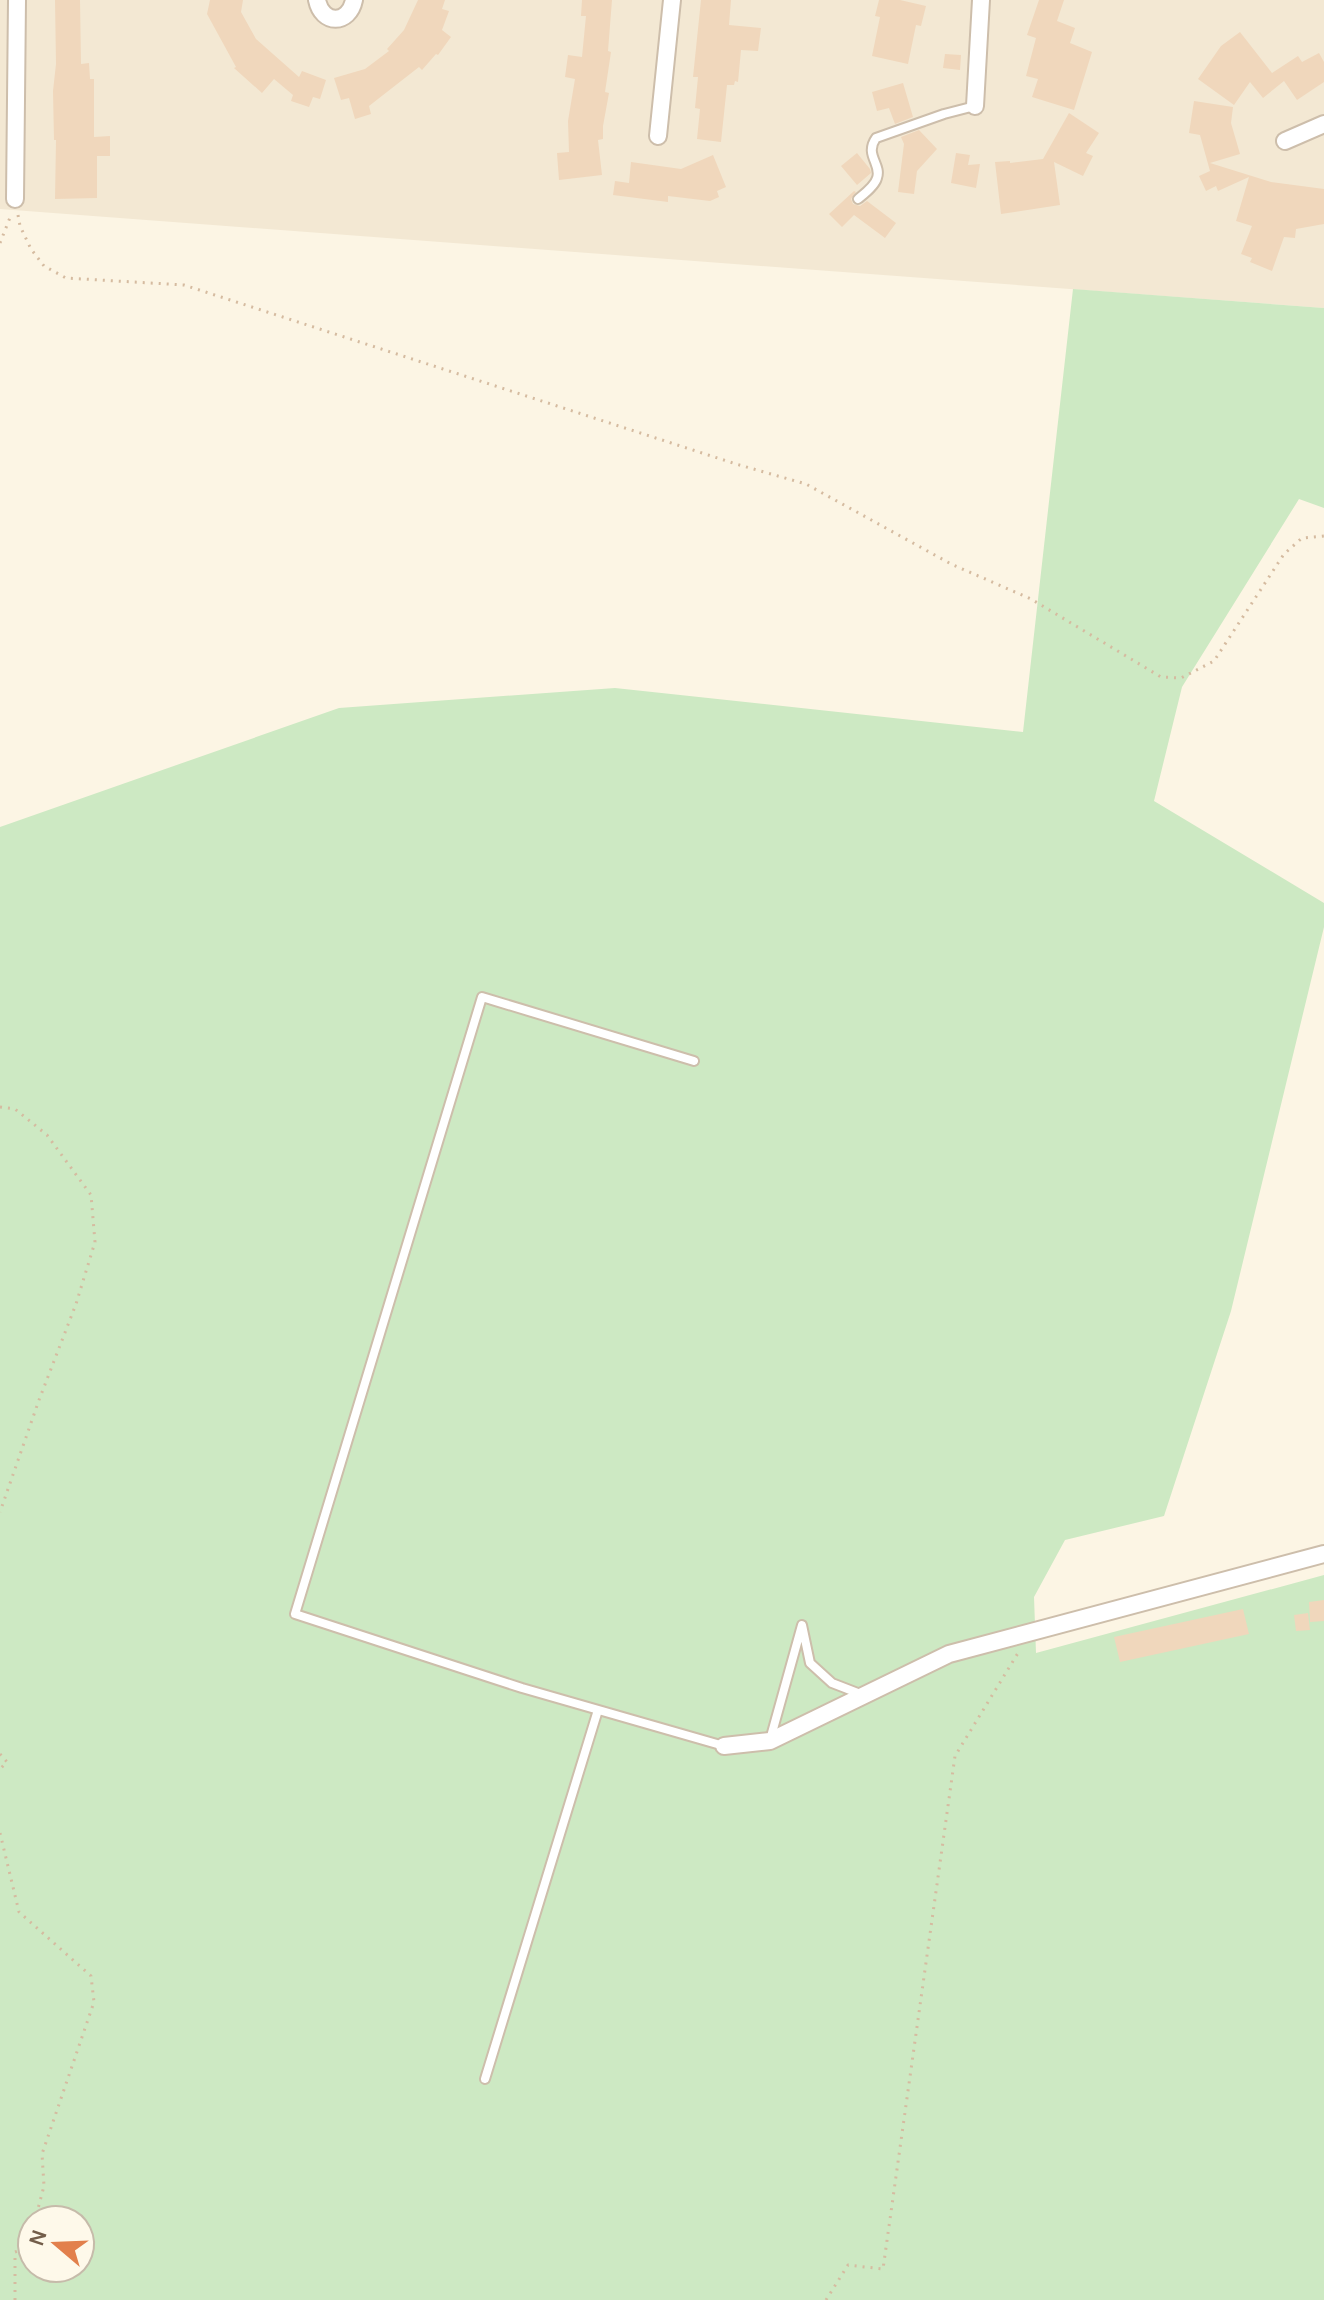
<svg xmlns="http://www.w3.org/2000/svg" width="1324" height="2300" viewBox="0 0 1324 2300" font-family="Karla,sans-serif">
<rect width="100%" height="100%" fill="#fcf5e4"/>
<path fill="#f3e8d3" d="M0,0H1324V308L0,209Z"/>
<path fill="#cde9c3" fill-rule="evenodd" d="M1073,289L1324,308V508L1299,499L1182,687L1154,801L1324,903V927L1231,1311L1164,1516L1065,1540L1034,1597L1036,1653L1324,1575V2300H0V827L339,708L615,688L1023,732ZM32,2220H80V2268H32Z"/>
<path fill="#f0d7bc" d="M55,0H80L81,64L89,63L90,79H94V137L110,136V156H97V198L55,199L56,140H54L53,91L56,64Z
M210,0H243L241,12L256,39L299,77L302,71L326,80L320,99L313,97L309,107L291,101L293,95L274,79L262,93L234,68L236,67L207,14Z
M418,0H445L442,9L449,11L442,30L451,37L438,55L436,54L422,70L419,67L369,106L371,114L355,119L349,98L341,100L334,78L365,69L389,51L387,49L404,30Z
M582,0H612L608,51L611,52L605,92L609,93L603,126V139L598,140L602,175L559,180L557,153L569,152L568,121L575,79L565,77L568,55L582,57L586,16H581Z
M701,0H731L729,25L761,28L758,51L741,50L738,82L735,81L734,85H727L721,142L697,139L700,109L695,108L698,77H693Z
M879,0H900L926,6L921,26L916,25L908,64L872,56L880,17L875,16Z
M1039,0H1064L1057,21L1075,28L1070,43L1092,52L1074,110L1032,97L1038,79L1026,76L1036,38L1027,35Z
M1240,32L1272,73L1298,56L1302,62L1319,53L1324,62V82L1297,100L1284,81L1263,98L1250,82L1234,105L1198,79L1221,46Z
M945,54L961,55L960,70L943,68Z
M903,83L913,117L895,124L889,108L877,111L872,92Z
M1194,101L1233,107L1231,123L1240,154L1210,163L1271,182L1324,189V224L1296,229L1295,238L1284,237L1272,271L1250,262L1252,258L1241,254L1252,226L1236,221L1249,177L1218,191L1216,186L1206,191L1199,176L1210,171L1200,135L1189,133Z
M1069,113L1099,133L1086,153L1093,156L1083,176L1054,162L1060,205L1001,214L995,162L1010,161V163L1043,159Z
M919,130L937,149L917,171L914,194L898,192L904,144L901,137Z
M857,153L870,169L871,173L857,185L841,166Z
M956,153L970,155L968,165L980,164L976,188L951,183Z
M713,155L726,187L717,191L719,197L710,201L668,196V202L613,195L615,181L629,183L631,162L681,169Z
M854,191L856,192L851,199L853,204L860,206L867,201L896,223L885,238L854,215L842,227L829,214Z
M1324,1600V1621L1310,1622L1309,1602Z
M1243,1609L1249,1634L1120,1662L1114,1637Z
M1308,1613L1310,1630L1296,1631L1294,1615Z"/>
<g fill="none" stroke-linecap="round" stroke-linejoin="round">
<defs>
<path id="service" d="M858,199C864,194 875,186 877,178C882,164 864,155 876,138L944,114L975,106
M694,1061L482,997L295,1614L522,1688L724,1746
M770,1740L802,1625L810,1663L832,1683L863,1695
M485,2079L598,1710"/>
<path id="minor" d="M317,0C322,25 349,25 354,0
M975,106L981,0
M658,136L672,0
M1285,141L1324,124
M15,199L17,0
M724,1746L770,1741L949,1654L1324,1554"/>
</defs>
<use href="#service" stroke="#cdbeab" stroke-width="12"/>
<use href="#minor" stroke="#cdbeab" stroke-width="20"/>
<path stroke="#d5bba0" stroke-width="3" stroke-dasharray="2 6" stroke-linecap="butt" d="M18,215L20,226L31,249L44,266L66,278L184,285L736,464L806,484L951,564L1031,599L1161,677L1181,678L1214,661L1284,554L1302,538L1324,536
M0,243L11,215
M0,1107L15,1109L47,1135L91,1195L95,1242L76,1304L39,1400L0,1512
M0,1754L7,1762L0,1769
M0,1833L19,1912L91,1976L94,2002L42,2154L44,2186L35,2220
M15,2300V2252L29,2247L32,2233
M826,2300L848,2265L883,2269L955,1756L1018,1653"/>
<use href="#service" stroke="#fff" stroke-width="8"/>
<use href="#minor" stroke="#fff" stroke-width="16"/>
</g>
<g transform="translate(56 2244) rotate(289)"><circle r="38" fill="#fef9ea" stroke="#c6bbaa" stroke-width="2"/>
<path d="M0-6L14 30L0 20L-14 30Z" fill="#e2804c"/>
<text y="-12" font-size="22" font-weight="bold" text-anchor="middle" fill="#735e4a">N</text>
</g>
</svg>
